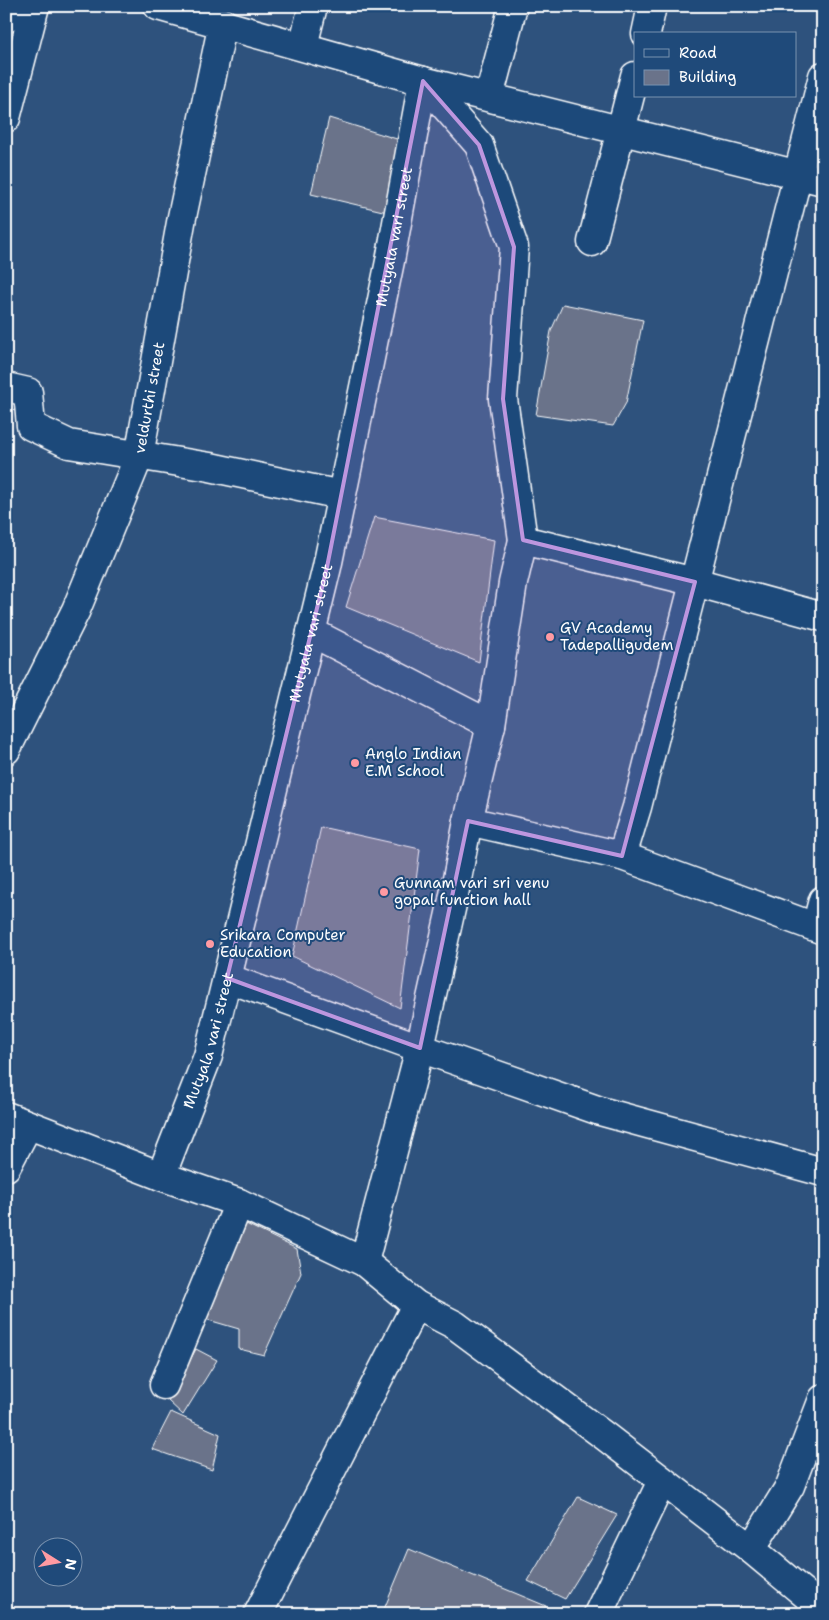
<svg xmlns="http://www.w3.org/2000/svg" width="829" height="1620" viewBox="0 0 829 1620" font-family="'Shantell Sans',sans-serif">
<rect width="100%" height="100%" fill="#2e527d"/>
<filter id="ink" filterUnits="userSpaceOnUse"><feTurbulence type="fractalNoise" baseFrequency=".02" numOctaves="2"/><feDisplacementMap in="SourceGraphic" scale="10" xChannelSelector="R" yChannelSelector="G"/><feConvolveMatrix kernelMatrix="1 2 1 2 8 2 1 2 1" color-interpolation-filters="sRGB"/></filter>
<g filter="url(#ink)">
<path fill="#6a738a" stroke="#fff" d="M329,118L400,140L387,212L311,194Z
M563,304L643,320L626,403L613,426L536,415L551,331Z
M374,517L494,540L479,662L346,607Z
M321,827L420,849L400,1008L292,956Z
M242,1222L297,1249L301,1273L264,1355L239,1349V1329L205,1319Z
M196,1349L217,1360L183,1415L168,1401Z
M171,1412L220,1434L212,1470L152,1449Z
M578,1497L617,1515L565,1599L528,1581Z
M409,1549L546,1606L542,1614H382Z"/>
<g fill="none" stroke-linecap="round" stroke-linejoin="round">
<defs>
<g id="street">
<path d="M158,6L423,81L823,181"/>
<path d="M6,18L33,6"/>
<path d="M646,34L652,6"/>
<path d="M303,46L313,6"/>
<path d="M489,97L513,6"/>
<path d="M6,118L35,6"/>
<path d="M592,242L635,76"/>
<path d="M6,387L28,392L31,426L69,444L210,467L341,495"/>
<path d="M523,540L695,582L823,617"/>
<path d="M311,632L491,725"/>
<path id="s1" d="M6,750L76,610L139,456L182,217L223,23"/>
<path d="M468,821L622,856L823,930"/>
<path d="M622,856L637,807L823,76"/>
<path d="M816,927L823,900"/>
<path d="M227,978L420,1048L600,1111L823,1172"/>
<path d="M6,1167L28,1125"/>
<path id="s2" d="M161,1176L208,1056L327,567L390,261L423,81"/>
<path d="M364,1262L420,1048L453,900L468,821L491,725L513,583L523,540L503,399L514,247L479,145L423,81"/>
<path d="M164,1385L239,1203"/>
<path d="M751,1549L790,1486L823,1399"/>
<path d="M258,1614L416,1305"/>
<path d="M598,1614L662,1481"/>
</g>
<path id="secondary" d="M6,1116L161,1176L239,1203L364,1262L416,1305L455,1325L606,1437L751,1549L823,1609"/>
</defs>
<use href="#street" stroke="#fff" stroke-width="31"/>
<use href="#secondary" stroke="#fff" stroke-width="31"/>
<use href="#street" stroke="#1f4a7a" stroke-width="28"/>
<use href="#secondary" stroke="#1f4a7a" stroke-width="28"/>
</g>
</g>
<path fill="#bd96df" fill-opacity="0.2" stroke="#bd96df" stroke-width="4" stroke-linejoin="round" d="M423,81L479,145L514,247L503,399L523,540L695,582L622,856L468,821L420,1048L227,978L327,567Z"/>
<g fill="#ff9aa2" stroke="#1f4a7a" stroke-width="2">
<circle cx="550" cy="637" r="5"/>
<circle cx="355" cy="763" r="5"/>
<circle cx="384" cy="892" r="5"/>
<circle cx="210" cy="944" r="5"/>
</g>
<g text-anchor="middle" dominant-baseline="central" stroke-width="4" stroke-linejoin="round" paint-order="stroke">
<g font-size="15" fill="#fff" stroke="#1f4a7a">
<text stroke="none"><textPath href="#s2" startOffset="969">Mutyala vari street</textPath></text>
<text stroke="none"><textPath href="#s1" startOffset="382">veldurthi street</textPath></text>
<text stroke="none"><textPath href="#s2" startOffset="564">Mutyala vari street</textPath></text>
<text stroke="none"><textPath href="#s2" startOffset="144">Mutyala vari street</textPath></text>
</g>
<g font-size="15" fill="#fff" stroke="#1f4a7a" text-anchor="start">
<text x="560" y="628">GV Academy<tspan x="560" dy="17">Tadepalligudem</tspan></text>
<text x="365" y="754">Anglo Indian<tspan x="365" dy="17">E.M School</tspan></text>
<text x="394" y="883">Gunnam vari sri venu<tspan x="394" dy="17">gopal function hall</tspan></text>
<text x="220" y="935">Srikara Computer<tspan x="220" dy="17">Education</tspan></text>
</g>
</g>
<rect width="829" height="1620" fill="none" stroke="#1f4a7a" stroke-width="25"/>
<rect x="12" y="12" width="804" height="1595" fill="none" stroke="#fff" stroke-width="2" filter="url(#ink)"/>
<rect x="634" y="32" width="162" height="65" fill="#1f4a7a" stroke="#7992af"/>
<rect x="644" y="49" width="25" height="8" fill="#1f4a7a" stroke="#7992af"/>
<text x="679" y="58" font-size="15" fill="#ffffff">Road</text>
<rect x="644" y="70" width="25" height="15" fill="#6a738a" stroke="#7992af"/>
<text x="679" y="82" font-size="15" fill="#ffffff">Building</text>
<g transform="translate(58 1562) rotate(101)"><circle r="24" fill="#1f4a7a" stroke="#7992af"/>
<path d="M0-4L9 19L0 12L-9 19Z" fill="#ff9aa2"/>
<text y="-8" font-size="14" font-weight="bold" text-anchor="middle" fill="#ffffff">N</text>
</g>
</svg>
